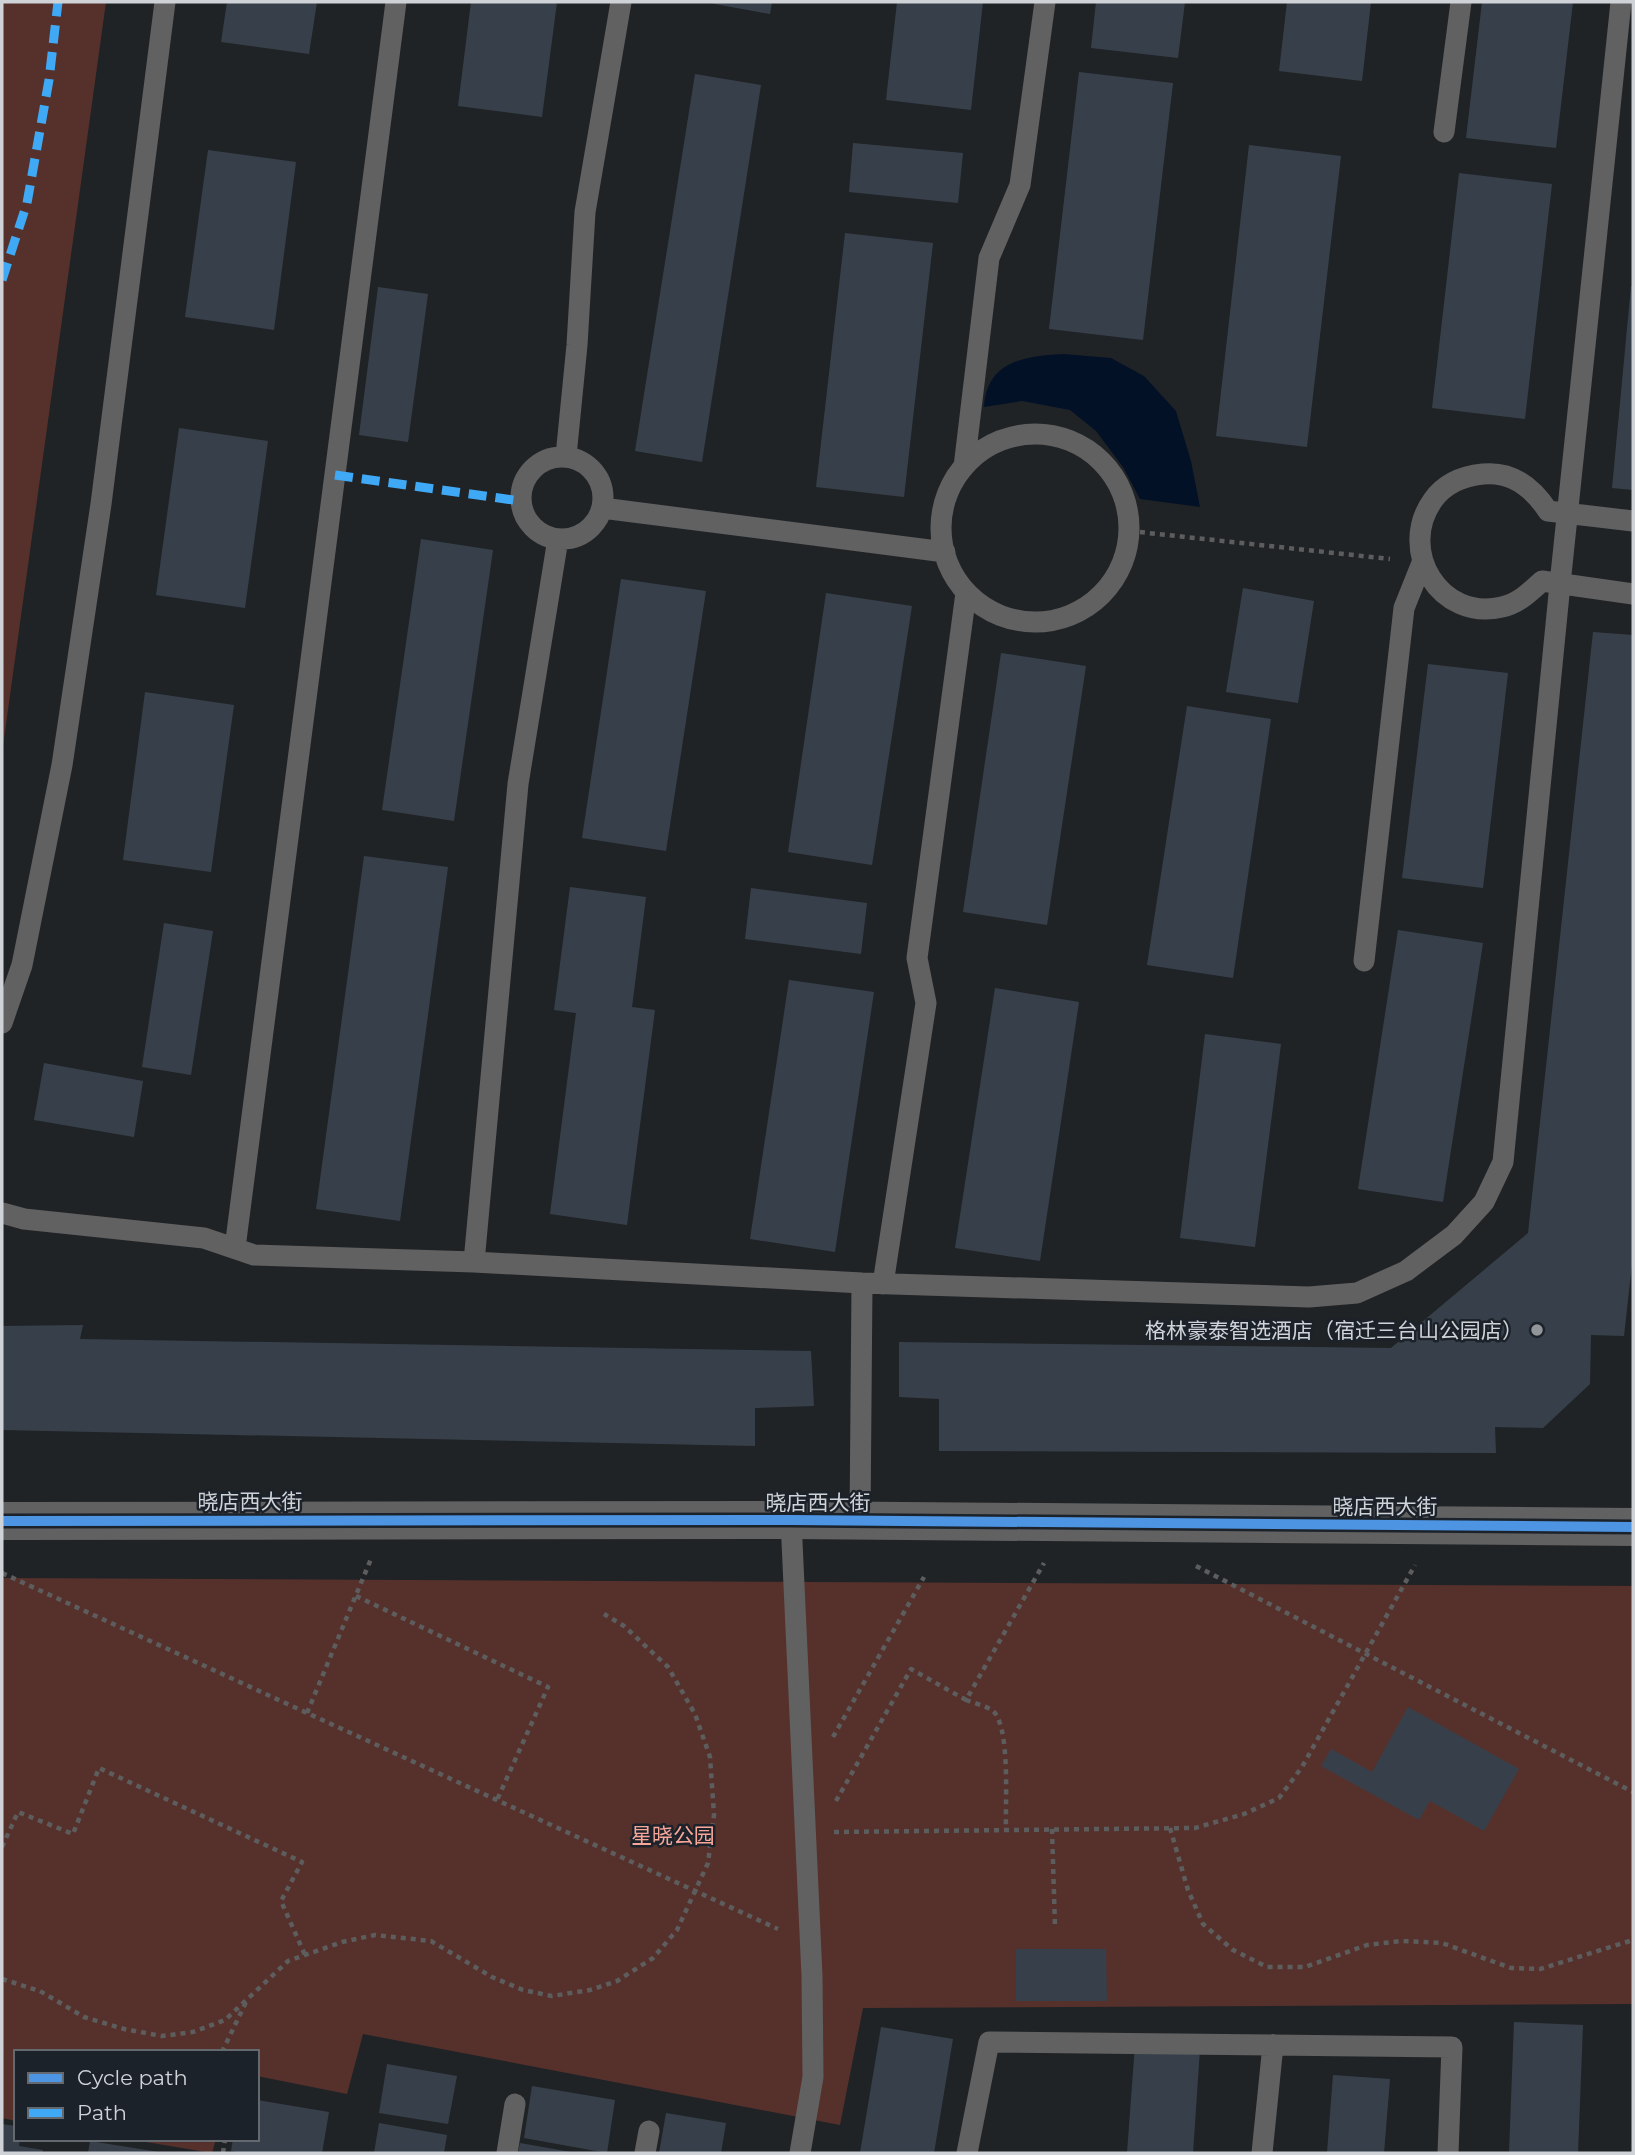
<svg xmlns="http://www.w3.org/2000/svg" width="1635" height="2155" viewBox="0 0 1635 2155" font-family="Montserrat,'Noto Sans SC',sans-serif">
<rect width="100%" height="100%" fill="#202326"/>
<path fill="#56312c" d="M2,2H106L2,753Z
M2,1578L1633,1586V2004L863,2008L840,2125L363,2034L347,2094L257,2076V2052H16V2121L2,2118Z
M128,2139H216L212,2153Z"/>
<path fill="#031127" d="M1064,354L1111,358L1144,376L1176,411L1191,461L1200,507L1140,499L1123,467L1096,431L1070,410L1022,401L984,407C987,360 1026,356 1064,354Z"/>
<path fill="#37404a" d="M227,2H317L309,54L221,42Z
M471,2H557L542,117L458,106Z
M704,2H772L770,14Z
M897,2H983L971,110L886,100Z
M1096,2H1185L1178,58L1091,48Z
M1287,2H1371L1362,81L1279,71Z
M1482,2H1573L1556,148L1466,138Z
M1079,72L1173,83L1143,340L1049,329Z
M695,74L761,85L702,462L635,451Z
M853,143L963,153L958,203L849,192Z
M1249,145L1341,156L1307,447L1216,436Z
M208,150L296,162L274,330L185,317Z
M1459,173L1552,184L1525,419L1432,408Z
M845,233L933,243L904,497L816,487Z
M1631,286H1633V490L1612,488Z
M378,287L428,294L408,442L359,435Z
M179,428L268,441L245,608L156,595Z
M421,539L493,550L454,821L382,810Z
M621,579L706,591L666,851L582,838Z
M1243,588L1314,601L1298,703L1226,692Z
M826,593L912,606L872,865L788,852Z
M1593,632L1633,635V1255L1624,1336L1591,1335L1590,1384L1543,1428L1495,1427L1496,1453L939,1451V1399L899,1397V1342L1391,1348L1528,1233Z
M1001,653L1086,666L1047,925L963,912Z
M1428,664L1508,673L1483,888L1402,878Z
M145,692L234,705L211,872L123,860Z
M1187,706L1271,719L1233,978L1147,965Z
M364,856L448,867L400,1221L316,1209Z
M570,887L646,897L632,1007L655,1010L627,1225L550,1214L576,1013L554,1010Z
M751,888L867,903L861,954L745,939Z
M164,923L213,931L191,1075L142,1067Z
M1398,930L1483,943L1443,1202L1358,1189Z
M789,980L874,992L835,1252L750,1239Z
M995,988L1079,1002L1040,1261L955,1248Z
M1205,1034L1281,1044L1255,1247L1180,1238Z
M44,1063L143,1081L134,1137L34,1120Z
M83,1325L80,1339L811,1351L814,1406L755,1408V1446L2,1430V1326Z
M1408,1707L1519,1769L1484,1831L1430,1801L1419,1820L1321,1766L1331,1749L1372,1772Z
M1016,1949H1106L1107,2001H1016Z
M1514,2022L1583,2025L1578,2153H1509Z
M881,2027L953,2039L934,2153H860Z
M1135,2044L1200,2049L1193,2153H1127Z
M387,2064L457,2076L448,2124L379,2113Z
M1333,2075L1390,2079L1384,2153H1327Z
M532,2086L615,2100L607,2153L524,2138Z
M257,2100L329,2112L322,2153H242L231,2151L233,2139H257Z
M666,2113L726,2123L721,2153H659Z
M379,2123L447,2135L444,2153H374Z
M2,2124L16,2126V2139H20L19,2146L43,2150L42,2153H2Z
M90,2141L159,2152V2153H88Z
M520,2143L571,2152V2153H518Z"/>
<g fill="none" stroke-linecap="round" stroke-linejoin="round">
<path stroke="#5d5d5e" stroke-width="4.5" stroke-dasharray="5 5" stroke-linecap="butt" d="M1130,531L1390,559
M1196,1566L1633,1792
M2,1573L778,1929
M356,1596L548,1687L497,1800
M966,1700C974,1703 985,1706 992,1710C1011,1724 1005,1806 1006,1830
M307,1713L371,1559
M833,1737L924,1577
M836,1801L911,1669L966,1700L1044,1563
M1170,1828L1188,1890L1203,1924L1233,1950L1267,1967H1305L1367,1945L1401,1941L1442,1943L1511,1968L1540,1969L1633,1940
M1052,1829L1055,1927
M834,1832L1195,1828L1244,1814L1279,1798L1302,1767L1415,1565
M2,1847L18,1812L73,1834L99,1768L302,1862L281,1901L305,1955
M2,1979L40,1991L84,2017L124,2029L162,2036L193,2032L225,2020L288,1961L342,1942L375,1935L431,1941L492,1977L523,1990L552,1996L590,1990L617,1981L653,1958L677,1930L708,1863L714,1815L710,1757L695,1714L668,1667L624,1626L604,1614
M222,2052L246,2002
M223,2153L225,2139"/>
<path stroke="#626161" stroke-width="21" d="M1444,132L1461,2
M941 528a94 94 0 1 1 188 0a94 94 0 1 1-188 0Z
M566,456L577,345L585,212L621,2
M521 498a41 41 0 1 1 82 0a41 41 0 1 1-82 0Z
M964,467L989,258L1020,185L1045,2
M602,508L945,552
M1633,521L1548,511C1533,488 1512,471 1483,474C1463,476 1445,483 1433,500C1397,550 1440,622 1502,607C1519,603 1530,592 1542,581L1633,594
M558,539L518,784L474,1262L862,1283L1309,1297L1357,1293L1406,1271L1454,1235L1484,1202L1503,1162L1560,584L1621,2
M1364,961L1404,608L1422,563
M2,1023L22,965L62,765L101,504L165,2
M2,1213L24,1219L204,1238L254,1255L474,1262
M235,1248L396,2
M883,1284L926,1003L917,958L966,593
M791,1520L812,1976L813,2077L800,2153
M860,1521L862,1283
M507,2153L515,2104
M645,2153L649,2131
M967,2153L989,2042L1452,2047L1448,2153
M1262,2153L1273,2045"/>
<path stroke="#626161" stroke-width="38" d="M2,1521L791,1520L1633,1527"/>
<path stroke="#3fa9f5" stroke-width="9" stroke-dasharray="18 9" stroke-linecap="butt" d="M2,280L27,203L49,80L58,2
M335,475L520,501"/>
<defs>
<path id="cycleway" d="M2,1521L791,1520L1633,1527"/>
</defs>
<use href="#cycleway" stroke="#1c222a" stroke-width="15"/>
<use href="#cycleway" stroke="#4d94e3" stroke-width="10"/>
</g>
<circle fill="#92959a" stroke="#1c222a" stroke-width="2.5" cx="1537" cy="1330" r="7"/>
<g text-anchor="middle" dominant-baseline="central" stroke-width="5" stroke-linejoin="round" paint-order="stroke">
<g font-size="21" fill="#cfd3d8" stroke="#1c222a" text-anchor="end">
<text x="1523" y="1330">格林豪泰智选酒店（宿迁三台山公园店）</text>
</g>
<g font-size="21" fill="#cfd3d8" stroke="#1c222a">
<text x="250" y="1501">晓店西大街</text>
<text x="818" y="1502">晓店西大街</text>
<text x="1385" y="1506">晓店西大街</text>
</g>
<g font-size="21" fill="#f8a699" stroke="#1c222a">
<text x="673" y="1835">星晓公园</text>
</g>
</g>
<rect width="1635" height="2155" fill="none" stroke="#cfd3d8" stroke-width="7"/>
<rect x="14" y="2050" width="245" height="91" fill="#1c222a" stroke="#646970" stroke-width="2"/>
<rect x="28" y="2073" width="35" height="10" fill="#4d94e3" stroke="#646970" stroke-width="2"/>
<text x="77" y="2085" font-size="21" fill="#cfd3d8">Cycle path</text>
<rect x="28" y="2108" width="35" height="10" fill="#3fa9f5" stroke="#646970" stroke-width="2"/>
<text x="77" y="2120" font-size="21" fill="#cfd3d8">Path</text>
</svg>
